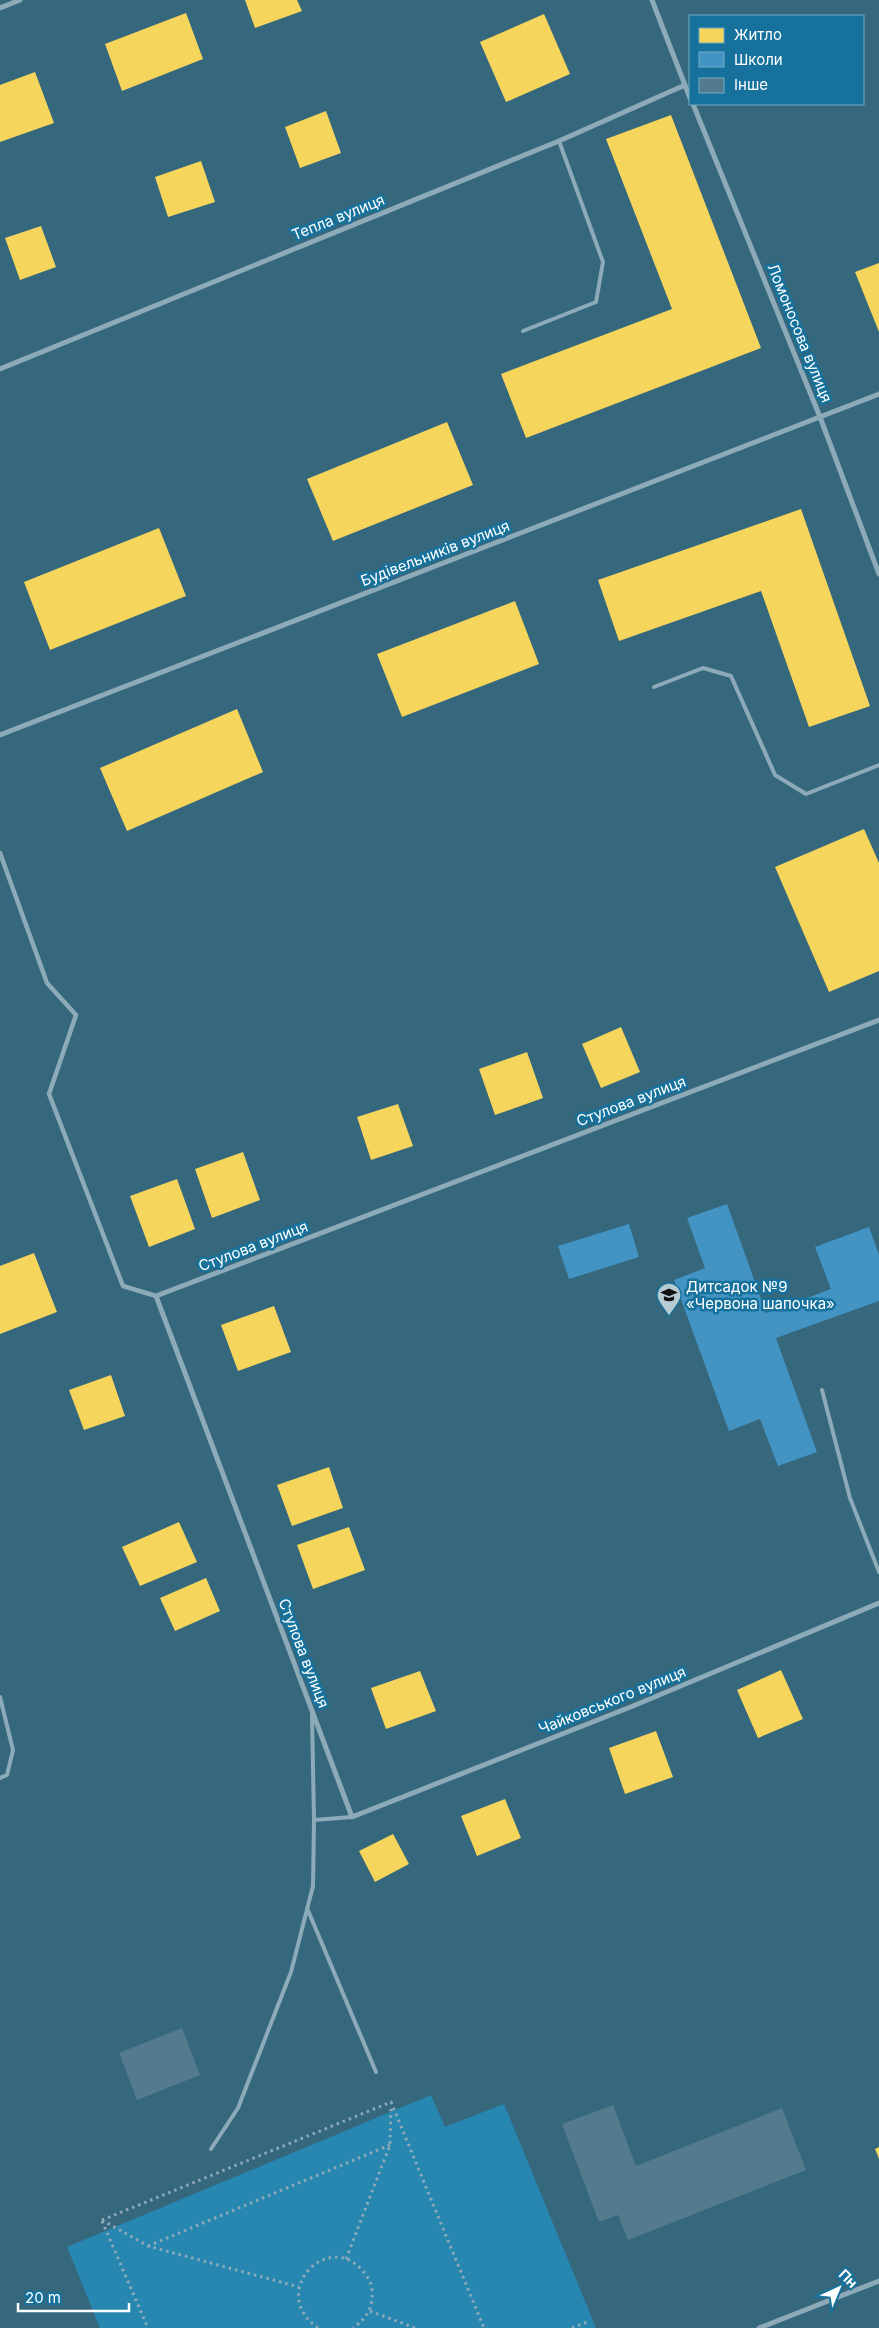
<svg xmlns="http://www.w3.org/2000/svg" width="879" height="2328" viewBox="0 0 879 2328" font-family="Inter,sans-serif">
<rect width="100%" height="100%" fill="#35677d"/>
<path fill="#2787b1" d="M431,2095L445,2127L504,2104L596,2328H100L67,2247Z"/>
<path fill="#f6d55c" d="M245,0H297L302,11L255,28Z
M186,13L203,59L122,91L105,44Z
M544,14L570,74L506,102L480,42Z
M35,72L54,123L0,142V85Z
M326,111L341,153L300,168L285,127Z
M671,115L761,348L526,438L501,374L672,309L606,139Z
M201,161L215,202L168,217L155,177Z
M41,226L56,267L20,280L5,238Z
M879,263V332L855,272Z
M447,422L473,485L333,541L307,479Z
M801,509L870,706L809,727L761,591L619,641L598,580Z
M159,528L186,596L50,650L24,582Z
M515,601L539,664L402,717L377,654Z
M237,709L263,772L127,831L100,768Z
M864,829L879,863V971L829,992L775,867Z
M621,1027L640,1072L601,1088L582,1044Z
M527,1052L543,1098L495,1115L479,1069Z
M398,1104L413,1146L371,1160L357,1117Z
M243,1152L260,1200L212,1218L195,1169Z
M177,1179L195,1229L149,1247L130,1196Z
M34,1253L57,1312L0,1334V1266Z
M274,1306L291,1352L238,1371L221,1325Z
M111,1375L125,1416L84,1430L69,1390Z
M329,1467L343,1508L292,1526L277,1485Z
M179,1522L197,1562L140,1586L122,1547Z
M349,1527L365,1570L313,1589L297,1545Z
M206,1578L220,1611L175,1631L160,1598Z
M781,1670L803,1719L758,1738L737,1690Z
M420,1671L436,1711L386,1729L371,1688Z
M656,1731L673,1777L625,1794L609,1748Z
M505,1799L521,1838L477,1856L461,1816Z
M393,1834L409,1864L375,1882L359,1851Z
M879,2147V2159L875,2149Z"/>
<path fill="#4393c3" d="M727,1204L766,1313L831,1289L815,1247L869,1227L879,1255V1301L776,1338L817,1452L778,1466L760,1419L729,1431L674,1280L705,1268L687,1218Z
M629,1224L639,1257L569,1279L558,1246Z"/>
<path fill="#547b8d" d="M182,2028L200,2075L137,2100L119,2053Z
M613,2105L636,2166L782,2108L806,2170L628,2240L618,2215L599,2222L562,2124Z"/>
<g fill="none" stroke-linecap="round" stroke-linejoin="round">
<path stroke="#8daab8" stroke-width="3" stroke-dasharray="2.5 4" stroke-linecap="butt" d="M102,2220L391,2102L484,2328
M102,2220L148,2246L299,2287
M102,2221L148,2328
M148,2246L390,2145
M346,2259L390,2145L391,2105
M370,2311L415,2328
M318,2328C268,2293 326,2231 361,2269C366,2274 371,2281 372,2289C374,2307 367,2318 353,2328
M572,2328L589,2321"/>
<path stroke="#8daab8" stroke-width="4" d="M523,331L596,302L603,262L559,141
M654,687L703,668L731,676L775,775L806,794L879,765
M822,1390L850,1498L879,1572
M0,1697L13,1750L7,1775L0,1778
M312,1715L314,1820
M307,1908L376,2072
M211,2149L238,2108L291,1972L313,1886L314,1820L352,1817"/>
<path stroke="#8daab8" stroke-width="4.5" d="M0,853L47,983L76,1015L49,1094L123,1286L156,1296"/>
<path stroke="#8daab8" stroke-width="5" d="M652,0L690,98
M0,8L20,0
M693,104L820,417L879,574
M0,369L559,141L685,85
M0,735L879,394
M879,1020L156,1296L352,1817L633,1706L879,1603
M759,2328L879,2281"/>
</g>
<defs>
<symbol id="school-pin" viewBox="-11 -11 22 30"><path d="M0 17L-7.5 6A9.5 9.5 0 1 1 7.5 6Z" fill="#b8cad2" stroke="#16729c"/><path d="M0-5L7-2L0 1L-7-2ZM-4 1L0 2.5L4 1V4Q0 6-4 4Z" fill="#111"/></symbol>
</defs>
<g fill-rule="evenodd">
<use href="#school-pin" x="655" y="1281" width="28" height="38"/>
</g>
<g text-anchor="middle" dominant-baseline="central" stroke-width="5" stroke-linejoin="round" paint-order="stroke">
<g font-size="15" fill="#fff" stroke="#16729c">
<text transform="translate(338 217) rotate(-22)">Тепла вулиця</text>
<text transform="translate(800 333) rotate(68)">Ломоносова вулиця</text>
<text transform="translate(435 553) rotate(-21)">Будівельників вулиця</text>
<text transform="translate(631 1101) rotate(-21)">Стулова вулиця</text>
<text transform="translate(253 1246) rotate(-21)">Стулова вулиця</text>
<text transform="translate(304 1653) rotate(69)">Стулова вулиця</text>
<text transform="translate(612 1700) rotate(-22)">Чайковського вулиця</text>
</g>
<g font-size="15" fill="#fff" stroke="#16729c" text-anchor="start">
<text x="686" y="1286">Дитсадок №9<tspan x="686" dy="17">«Червона шапочка»</tspan></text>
</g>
</g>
<rect x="689" y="15" width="175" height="90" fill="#16729c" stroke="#73aac4"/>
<rect x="699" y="28" width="25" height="15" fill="#f6d55c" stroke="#73aac4"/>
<text x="734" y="40" font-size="15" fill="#ffffff">Житло</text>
<rect x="699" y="52" width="25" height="15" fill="#4393c3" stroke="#73aac4"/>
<text x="734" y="65" font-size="15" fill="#ffffff">Школи</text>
<rect x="699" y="78" width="25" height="15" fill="#547b8d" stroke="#73aac4"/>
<text x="734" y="90" font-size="15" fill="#ffffff">Інше</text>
<g transform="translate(839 2288) rotate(44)" stroke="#16729c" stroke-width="4" paint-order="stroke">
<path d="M0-4L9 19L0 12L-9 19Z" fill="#ffffff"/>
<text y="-8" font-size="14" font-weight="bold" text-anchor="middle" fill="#ffffff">Пн</text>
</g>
<path d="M18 2303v8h111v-8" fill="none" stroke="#ffffff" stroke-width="2.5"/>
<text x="25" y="2303" font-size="15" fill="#ffffff" stroke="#16729c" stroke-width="4" paint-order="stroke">20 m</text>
</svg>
